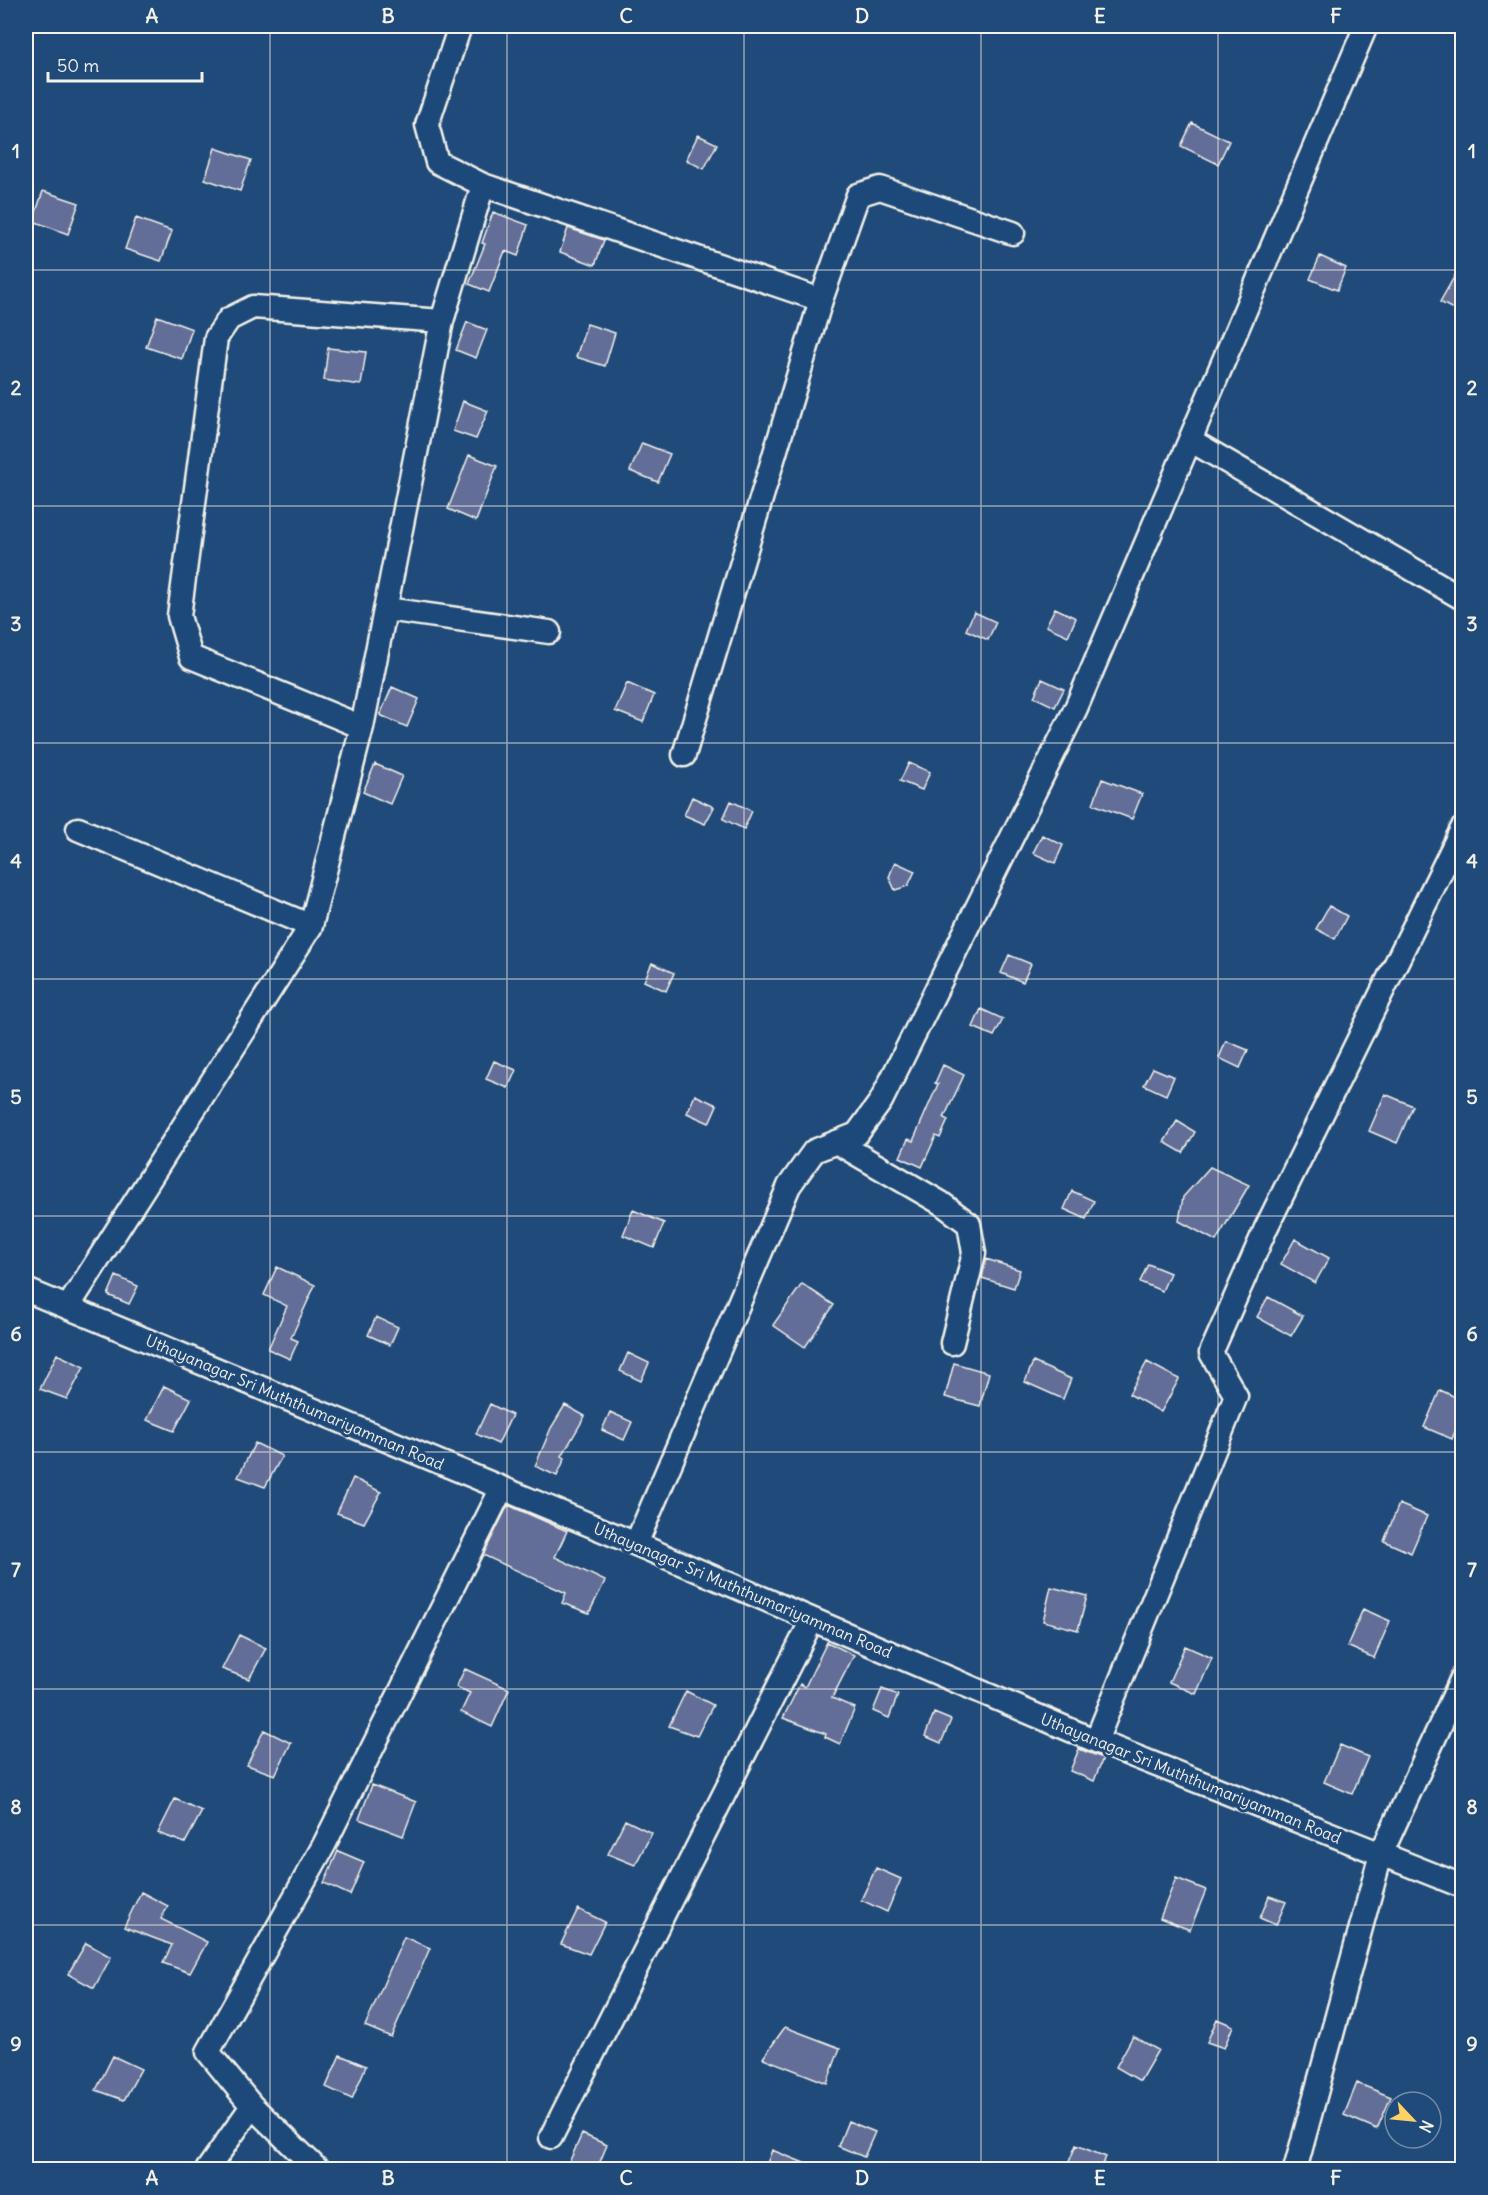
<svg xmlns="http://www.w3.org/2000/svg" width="1488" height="2195" viewBox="0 0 1488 2195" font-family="Delius,sans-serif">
<rect width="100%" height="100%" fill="#1f4a7a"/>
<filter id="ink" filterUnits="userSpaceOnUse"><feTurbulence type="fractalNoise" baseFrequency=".0167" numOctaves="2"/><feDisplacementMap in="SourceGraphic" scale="12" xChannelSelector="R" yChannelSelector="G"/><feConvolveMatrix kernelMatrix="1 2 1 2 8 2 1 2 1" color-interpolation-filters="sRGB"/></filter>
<g filter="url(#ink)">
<path fill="#636e98" stroke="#f4f1e8" stroke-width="1.5" d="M1192,123L1229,141L1218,164L1181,146Z
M698,135L717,144L704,169L686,160Z
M215,148L251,160L240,191L205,179Z
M43,191L79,203L68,234L33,221Z
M493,212L528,225L518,256L505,251L489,292L469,284L485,244L482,243Z
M136,218L172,231L161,261L125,249Z
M568,228L604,240L595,265L560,252Z
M1320,256L1346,268L1337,290L1310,279Z
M1462,263V314L1440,302Z
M157,316L192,329L182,359L146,347Z
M467,322L487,330L476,358L456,350Z
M587,324L615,333L605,366L576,357Z
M328,348L366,352L361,385L324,380Z
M463,401L488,411L476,439L453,431Z
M642,443L670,454L658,482L630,471Z
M469,455L497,466L476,521L448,509Z
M1055,608L1076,618L1068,636L1046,626Z
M974,612L996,622L988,640L966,630Z
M1042,679L1064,689L1055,707L1034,697Z
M627,683L654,695L643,722L615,711Z
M392,687L419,699L407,727L380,715Z
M909,763L930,772L922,790L900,781Z
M375,764L402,776L390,804L363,792Z
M1102,779L1142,794L1132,819L1093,804Z
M692,797L714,807L705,824L684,815Z
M731,801L752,811L744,829L723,819Z
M1042,835L1063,845L1055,863L1033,853Z
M895,862L915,871L908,886L895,890L889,877Z
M1329,906L1347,916L1335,939L1316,929Z
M1009,955L1031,964L1023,982L1001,973Z
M652,963L674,973L666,991L644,981Z
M981,1009L1003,1019L994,1036L973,1027Z
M1226,1041L1248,1050L1240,1068L1219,1058Z
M494,1061L516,1070L508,1088L486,1079Z
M943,1065L964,1075L944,1118L948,1120L940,1138L936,1136L922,1167L900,1157L908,1139L913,1141L938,1084L935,1083Z
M1153,1068L1174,1077L1166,1095L1144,1085Z
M1385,1094L1413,1106L1397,1143L1369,1131Z
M695,1095L717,1105L709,1123L687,1113Z
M1177,1121L1195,1132L1183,1153L1164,1142Z
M1210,1167L1249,1185L1216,1241L1179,1221L1183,1197Z
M1072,1191L1094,1201L1086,1219L1064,1209Z
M633,1210L664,1223L654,1248L623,1235Z
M1295,1239L1329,1258L1315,1283L1281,1264Z
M986,1259L1020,1270L1014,1288L982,1278Z
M1148,1264L1170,1273L1162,1291L1140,1282Z
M277,1267L315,1285L291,1338L298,1341L290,1359L268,1349L287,1306L264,1295Z
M116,1276L138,1286L129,1304L108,1295Z
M802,1284L834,1305L805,1347L773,1325Z
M1268,1297L1303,1316L1291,1336L1257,1317Z
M376,1317L398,1327L390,1345L368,1335Z
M628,1353L649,1363L641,1381L620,1371Z
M57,1354L84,1367L67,1399L40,1389Z
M1033,1362L1071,1379L1063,1399L1025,1382Z
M1147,1362L1179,1379L1161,1412L1129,1394Z
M954,1363L989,1373L980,1406L945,1397Z
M164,1386L191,1399L174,1431L147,1420Z
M1440,1390L1462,1400V1415L1452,1439L1424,1427Z
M490,1404L512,1415L498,1444L476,1434Z
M565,1405L585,1416L562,1456L565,1458L557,1476L535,1466L551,1428Z
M610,1412L632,1422L624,1440L602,1430Z
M255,1443L282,1456L265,1487L238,1477Z
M353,1478L381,1492L364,1523L337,1513Z
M1399,1504L1427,1516L1411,1553L1384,1541Z
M508,1505L567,1531L555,1557L605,1581L589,1613L562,1603L566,1593L483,1555Z
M1051,1587L1087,1596L1078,1630L1043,1621Z
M1363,1609L1390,1621L1374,1658L1347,1646Z
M239,1635L266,1648L249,1679L222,1669Z
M827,1642L854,1655L832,1698L855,1708L840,1744L825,1737L826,1734L783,1718L800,1684L805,1687Z
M1185,1646L1212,1658L1196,1694L1169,1682Z
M465,1669L509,1689L492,1727L461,1712L470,1693L456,1687Z
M882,1689L898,1695L889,1718L873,1711Z
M686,1691L713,1705L697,1736L669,1726Z
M934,1713L951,1720L941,1743L925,1736Z
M264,1730L291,1743L275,1775L247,1765Z
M1340,1745L1368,1757L1352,1794L1324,1782Z
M1079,1749L1103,1758L1094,1781L1070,1771Z
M372,1785L416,1802L403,1836L359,1819Z
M175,1799L202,1811L185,1843L158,1833Z
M625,1820L652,1833L635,1865L608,1854Z
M338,1851L364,1862L350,1895L324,1883Z
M876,1868L901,1879L887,1912L861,1900Z
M1176,1878L1206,1890L1190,1930L1160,1918Z
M141,1892L168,1906L161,1919L207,1942L190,1973L163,1963L172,1945L124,1927Z
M1269,1896L1286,1902L1276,1925L1260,1918Z
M578,1909L605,1922L589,1954L561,1944Z
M404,1937L430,1948L391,2037L365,2026Z
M86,1943L111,1957L94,1988L68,1974Z
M1217,2019L1233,2026L1224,2048L1207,2042Z
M785,2027L840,2048L827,2083L763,2058Z
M1133,2036L1158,2050L1140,2081L1116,2067Z
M340,2055L366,2066L352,2099L326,2087Z
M113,2056L141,2069L124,2100L96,2090Z
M1357,2083L1391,2097L1377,2129L1344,2115Z
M848,2121L875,2132L864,2157L838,2146Z
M582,2134L607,2145L597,2169H566Z
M1076,2145L1106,2157L1101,2169H1066Z
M772,2150L819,2169H765Z"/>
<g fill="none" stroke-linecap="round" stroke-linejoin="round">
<defs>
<path id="minor" d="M483,185L821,300L858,195L880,188L1013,233
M1190,440L1462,598
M386,609L549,632
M362,727L191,657L179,616L216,338L229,319L253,307L442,321
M684,755L821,300
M78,829L311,926
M836,1142L941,1203L969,1224L974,1253L952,1343
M26,1290L636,1544L1096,1741L1462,1886
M68,1307L311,926L362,727L442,321L483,185L437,162L427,125L460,26
M636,1544L789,1186L814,1151L857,1134L881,1101L1076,708L1366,26
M1096,1741L1236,1396L1211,1353L1266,1228L1462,829
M252,2106L318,2170
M551,2137L812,1620
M207,2170L252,2106L208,2052L324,1845L502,1488
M1295,2170L1381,1854L1462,1678"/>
</defs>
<use href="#minor" stroke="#f4f1e8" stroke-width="27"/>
<use href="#minor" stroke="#1f4a7a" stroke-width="22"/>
</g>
</g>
<path fill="none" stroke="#f4f1e8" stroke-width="1.5" stroke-opacity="0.55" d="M270,26V2170M507,26V2170M744,26V2170M981,26V2170M1218,26V2170M26,270H1462M26,506H1462M26,743H1462M26,979H1462M26,1216H1462M26,1452H1462M26,1689H1462M26,1925H1462"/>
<g text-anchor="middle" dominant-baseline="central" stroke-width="6" stroke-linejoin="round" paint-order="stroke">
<g font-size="16" fill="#f4f1e8" stroke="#1f4a7a">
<text transform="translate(295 1402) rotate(23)">Uthayanagar Sri Muththumariyamman Road</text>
<text transform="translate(743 1590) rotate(23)">Uthayanagar Sri Muththumariyamman Road</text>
<text transform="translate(1191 1778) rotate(22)">Uthayanagar Sri Muththumariyamman Road</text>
</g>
</g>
<rect width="1488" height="2195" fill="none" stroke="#1f4a7a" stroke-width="66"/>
<g transform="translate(1413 2120) rotate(116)"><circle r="28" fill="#1f4a7a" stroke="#748da6" stroke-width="1.5"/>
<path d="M0-4.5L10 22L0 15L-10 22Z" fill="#ffd166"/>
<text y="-9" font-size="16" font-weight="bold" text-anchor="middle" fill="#f4f1e8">N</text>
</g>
<path d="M48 72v9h154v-9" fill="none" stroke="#f4f1e8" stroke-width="3"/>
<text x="57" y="72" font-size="18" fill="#f4f1e8" stroke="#1f4a7a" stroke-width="4.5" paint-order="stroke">50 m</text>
<rect x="33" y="33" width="1422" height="2129" fill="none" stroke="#f4f1e8" stroke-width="2"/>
<g font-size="20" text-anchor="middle" font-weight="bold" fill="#f4f1e8">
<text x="152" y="23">A</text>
<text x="388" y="23">B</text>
<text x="626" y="23">C</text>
<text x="862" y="23">D</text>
<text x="1100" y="23">E</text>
<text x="1336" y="23">F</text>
<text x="16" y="158">1</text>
<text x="1472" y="158">1</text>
<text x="16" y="395">2</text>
<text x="1472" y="395">2</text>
<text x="16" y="631">3</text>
<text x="1472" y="631">3</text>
<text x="16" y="868">4</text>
<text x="1472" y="868">4</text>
<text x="16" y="1104">5</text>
<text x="1472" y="1104">5</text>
<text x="16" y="1341">6</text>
<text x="1472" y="1341">6</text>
<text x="16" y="1577">7</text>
<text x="1472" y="1577">7</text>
<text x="16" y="1814">8</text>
<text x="1472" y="1814">8</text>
<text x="16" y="2051">9</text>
<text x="1472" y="2051">9</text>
<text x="152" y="2185">A</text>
<text x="388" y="2185">B</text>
<text x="626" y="2185">C</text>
<text x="862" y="2185">D</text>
<text x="1100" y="2185">E</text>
<text x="1336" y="2185">F</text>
</g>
</svg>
